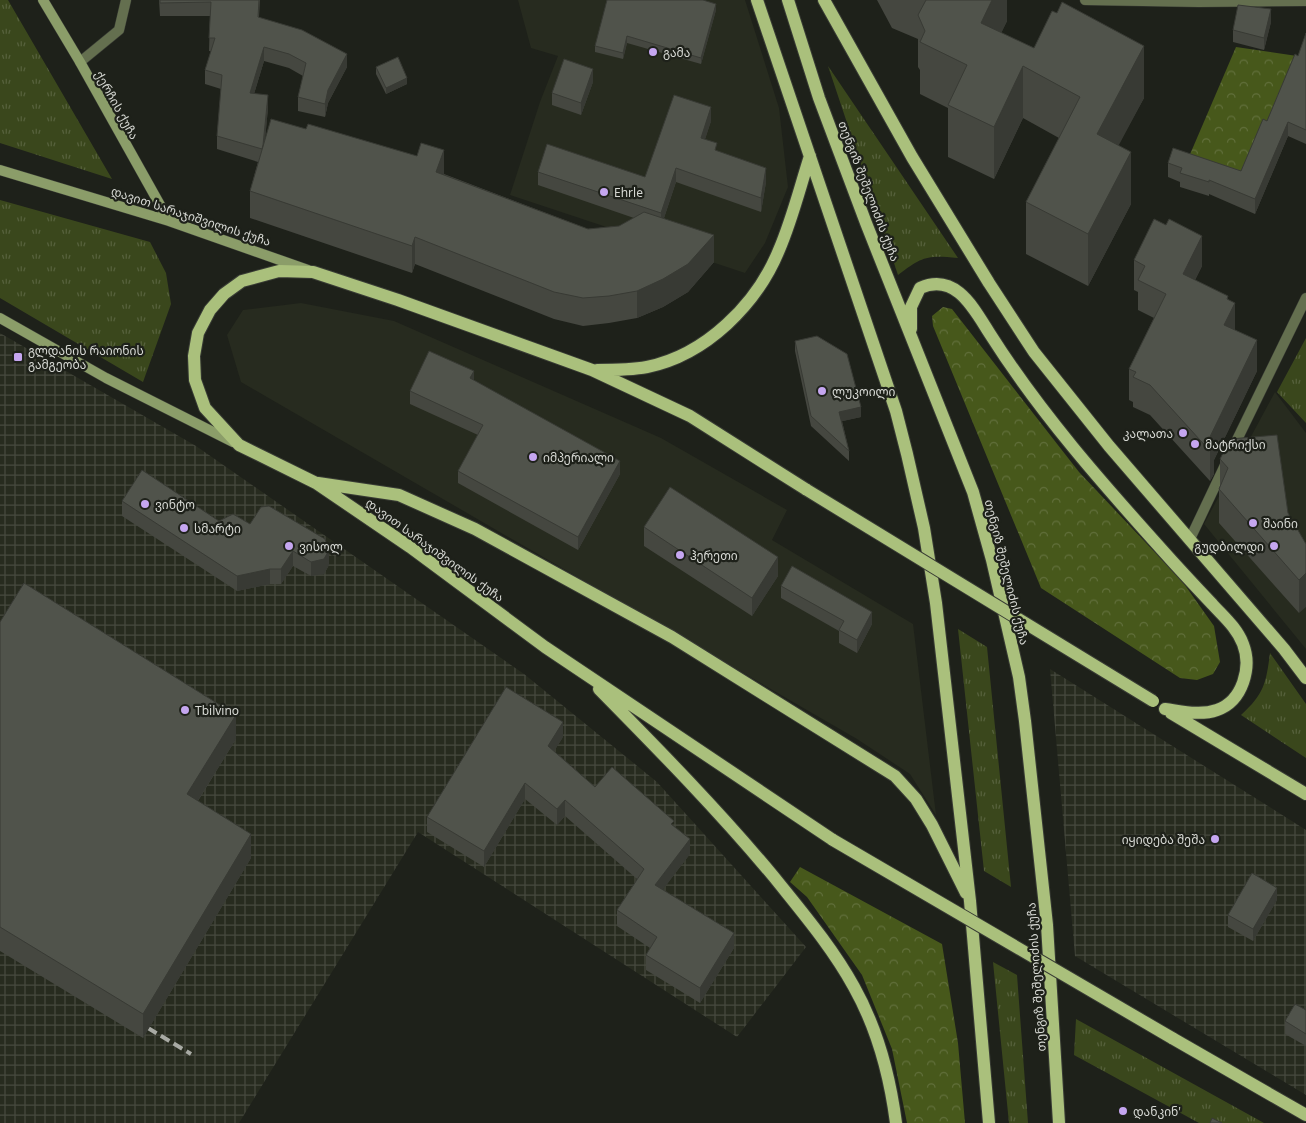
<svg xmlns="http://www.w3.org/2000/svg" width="1306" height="1123" viewBox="0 0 1306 1123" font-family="Georgia,'Noto Sans Georgian',serif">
<defs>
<pattern id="industrial-grid" width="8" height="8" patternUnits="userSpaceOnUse" patternTransform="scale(1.25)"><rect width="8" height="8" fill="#272b1f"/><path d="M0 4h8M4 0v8" fill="none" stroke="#46493f"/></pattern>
<pattern id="grass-tufts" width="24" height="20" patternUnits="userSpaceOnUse" patternTransform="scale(1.25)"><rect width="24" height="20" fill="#3a471c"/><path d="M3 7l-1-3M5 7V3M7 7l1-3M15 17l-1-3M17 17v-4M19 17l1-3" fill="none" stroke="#56613c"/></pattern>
<pattern id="forest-crowns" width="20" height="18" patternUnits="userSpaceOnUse" patternTransform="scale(1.25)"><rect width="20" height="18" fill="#47581b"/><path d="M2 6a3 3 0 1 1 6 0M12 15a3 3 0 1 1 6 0" fill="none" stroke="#616f3b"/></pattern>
</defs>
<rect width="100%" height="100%" fill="#1e211a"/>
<path fill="#272b1f" d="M518,0H745L779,108L788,187L765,243L745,273L510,195L540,102L558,56L531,48Z
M301,303L394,321L661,438L787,510L772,540L913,624L936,815L910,774L857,739L241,382L227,335L243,310Z
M1275,392L1306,433V649L1204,524Z"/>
<path fill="url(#industrial-grid)" d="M0,333L196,446L524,674L657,782L806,947L737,1037L418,832L239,1123H0Z
M1050,669L1306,830V1095L1075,956Z"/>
<path fill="url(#grass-tufts)" d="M0,0H8L112,179L0,143Z
M828,66L958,258C927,255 923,256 898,275Z
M0,200L150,242L166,273L171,304L143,382L0,298Z
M1306,338V423L1277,392Z
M958,629L987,647L1011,887L984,871Z
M1270,653L1306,704V758L1241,715C1264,694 1266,684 1270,653Z
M993,962L1017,975L1028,1123H1009Z
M1076,1019L1264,1123H1199L1074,1055Z"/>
<path fill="url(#forest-crowns)" d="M1236,47L1297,56L1240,179L1188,159Z
M943,307L952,309L1079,472L1182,581L1214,626L1220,662L1213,674L1197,680L1180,678L1041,588L933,326L932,316Z
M800,867L942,944L958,1043L965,1123H907L892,1049L862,975L807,897L790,882Z"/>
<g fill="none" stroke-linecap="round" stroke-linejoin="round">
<defs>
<path id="minor" d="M80,62L119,30L126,0
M1232,450L1306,298
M1190,539L1226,463"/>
<path id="tertiary" d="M1085,0L1199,2L1306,1"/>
<path id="secondary" d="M43,0L80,62L169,221
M0,170L169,221L308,270
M0,318L106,378L233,442"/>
<path id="primary" d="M757,0L896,411L907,454L924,528L936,603L970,901L989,1123
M788,0L819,98L866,223L973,492L992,560L1019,677L1025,721L1047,925L1059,1123
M824,0L912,157L989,283L1034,352L1109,446L1284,649L1306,678
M911,329V307L920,288C956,272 974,309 990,334C1040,413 1102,483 1164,552C1180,570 1197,588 1213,605C1224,617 1237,628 1243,644C1252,667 1243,701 1217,710C1200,716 1181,711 1165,709
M597,370C614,370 631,370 647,367C706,355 757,304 779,250C792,220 800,187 810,156
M318,483L399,495L475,529L672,637L895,776L916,799L932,825L966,893
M807,490L690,416L592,370L398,300L313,272L279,271L242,281L224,294L210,310L198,333L194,356L195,380L205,408L239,445L316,483L410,547L545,647L833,840
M599,689C659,750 719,811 774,877C802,912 832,947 854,987C877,1028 890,1077 896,1123
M1171,713L1306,794
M1172,1038L1306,1115"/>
</defs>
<use href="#minor" stroke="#383b34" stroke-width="11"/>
<use href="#tertiary" stroke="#383b34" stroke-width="11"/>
<use href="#secondary" stroke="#383b34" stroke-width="11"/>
<use href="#primary" stroke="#383b34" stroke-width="14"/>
<use href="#minor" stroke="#646f4f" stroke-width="10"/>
<use href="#tertiary" stroke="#646f4f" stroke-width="10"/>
<use href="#secondary" stroke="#8b9d69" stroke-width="10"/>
<use href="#primary" stroke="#aac07c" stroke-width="12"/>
<path stroke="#a8aaa4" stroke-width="4" stroke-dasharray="10 5" stroke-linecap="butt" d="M148,1028L191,1054"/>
<defs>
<path id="primary-bridge" d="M807,490L1153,701
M833,840L1172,1038"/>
</defs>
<use href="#primary-bridge" stroke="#383b34" stroke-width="14" stroke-linecap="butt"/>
<use href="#primary-bridge" stroke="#aac07c" stroke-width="12"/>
</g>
<path fill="#454740" d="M159,0H260L259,17L347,67L328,103L325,117L298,111V97L303,76L289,68L264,61L254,94L268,108L265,139L444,174L588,229L619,226L634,218L538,185V172L645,177L711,121L705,139L717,151L766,182L761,212L676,182L664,218L714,262L688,292L663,307L637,318L609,323L583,326L554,319L415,264L412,273L250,218V191L258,162L217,149V136L221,89L205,84V70L211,51H209L210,16H160Z
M877,0H1007V21L1001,33L1144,98L1118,145L1131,204L1088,286L1026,254V202L1059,138L1023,118L994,179L948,157V108L920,94V70L918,67V39L892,28Z
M716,10L701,64L627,43L623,59L595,52V46Z
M1271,22L1264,50L1233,42V30Z
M1306,33V144L1288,136L1255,214L1209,194V196L1180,187V182L1168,177V163L1241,171L1267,121L1298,56Z
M376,67L407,84L386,94L376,74Z
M593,82L581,115L552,105V93Z
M1134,260L1202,266L1195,280L1228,299L1235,330L1257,371L1214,460V474L1210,481L1150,415L1133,407V402L1129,400V369L1154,318L1138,310V292L1134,290Z
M795,341L861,417L842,421L849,451V461L811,426L795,351Z
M474,380L620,474L578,550L458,483V471L478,435L410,404V391Z
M1220,459L1288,513L1306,544L1299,613L1219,523V489L1220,486Z
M122,501L219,521L250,524L329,565L324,574L311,576L293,566L281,584H270L237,591L122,516Z
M644,527L778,576L752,616L644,546Z
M781,586L872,624L857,653L839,643V631L781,598Z
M0,622L236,739L198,801L251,858L143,1038L0,951Z
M563,737L554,751L595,787L674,827L690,854L663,889L734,948L700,1003L646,970V955L650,948L617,926V910L637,879L565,816L557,825L525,799L484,867L427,832V817Z
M1277,900L1253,941L1228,927V915Z
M1306,1010V1046L1285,1034V1021Z"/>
<path fill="#383a34" d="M992,0H1007V21L981,75V23Z
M716,4V10L701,64V58Z
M1271,9V22L1264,50V38Z
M627,36V43L623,59V53Z
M1144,46V98L1097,186V134Z
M264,47V61L250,107V93Z
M347,54V67L328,103L325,117V104L328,90Z
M1023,66V118L994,179V127Z
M593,69V82L581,115V103Z
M407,78V84L386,94V88Z
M268,95V108L263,163V150Z
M711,107V121L701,152V138Z
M1288,122V136L1255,214V199Z
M444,150V177L436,172Z
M1131,152V204L1088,286V234Z
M676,168V182L661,227V213Z
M766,168V182L761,212V198Z
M714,235V262L688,292L663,307L637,318V291Z
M1202,236V266L1183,304V274Z
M415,237V264L412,273V246Z
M1228,296V316L1235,303V333L1224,325L1227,299Z
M1257,340V371L1214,460V474L1210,481V451L1206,445Z
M474,371V383L470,378Z
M861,407V417L839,422V412Z
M620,461V474L578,550V537Z
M329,550V565L324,574L311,576V562Z
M293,551V566L281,584V569Z
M778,557V576L752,616V598Z
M270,569V584L237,591V576Z
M1306,573V607L1299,613V580Z
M872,612V624L857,653V640Z
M236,715V739L187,818V794Z
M563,722V737L548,761V746Z
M525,783V799L484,867V851Z
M565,800V816L557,825V809Z
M251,834V858L143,1038V1014Z
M690,839V854L655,900V885Z
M1277,888V900L1253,941V929Z
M734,933V948L700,1003V988Z"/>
<path fill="#50534b" stroke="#383a34" d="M160,0H259L258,17L302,30L347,54L328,90L325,104L298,97L306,63L289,54L264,47L250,93L268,95L263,145L262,149L217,136L222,75L205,70L215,38H209L211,2L160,3Z
M607,0H703L716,4L701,58L627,36L623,53L595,46Z
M926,0H992L981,23L1034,48L1052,11L1057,13L1062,2L1144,46L1097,134L1131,152L1088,234L1026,202L1080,97L1023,66L994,127L948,105L967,65L920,42L925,31L918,15Z
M1238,5L1271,9L1264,38L1233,30Z
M1306,33V130L1288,122L1255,199L1209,180V182L1180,173L1182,168L1168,163L1173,148L1241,171L1263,119L1267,121L1295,54L1298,56Z
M398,57L407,78L386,88L376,67Z
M564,59L593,69L581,103L552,93Z
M674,95L711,107L701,138L717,143L715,150L766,168L761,198L676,168L661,213L538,172L547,144L645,177Z
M271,119L306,129L308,124L417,156L421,143L444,150L436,172L588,229L619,226L644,212L714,235L688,264L663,279L637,291L609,296L583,298L554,292L415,237L412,246L250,191Z
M1154,219L1166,225L1169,219L1202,236L1183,274L1228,296L1227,299L1235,303L1224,325L1257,340L1206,445L1214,444L1210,451L1150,385L1133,377L1136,372L1129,369L1166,294L1138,280L1145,266L1134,260Z
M817,336L847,354L861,407L839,412L849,451L811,416L795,341Z
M429,351L474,371L470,378L620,461L578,537L458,471L483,425L410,391Z
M1277,435L1288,513L1306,544V573L1299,580L1219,489L1228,468L1220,459L1230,439Z
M142,470L219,521L233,514L250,524L261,507L269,506L325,539L329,550L324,559L311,562L293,551L281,569H270L237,576L122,501Z
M670,487L778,557L752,598L644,527Z
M792,566L872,612L857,640L839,630L844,621L781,586Z
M24,583L236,715L187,794L251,834L143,1014L0,927V622Z
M506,687L563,722L548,746L595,787L612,767L674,821L671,824L690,839L655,885L734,933L700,988L646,955L657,937L617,910L644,869L565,800L557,809L525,783L484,851L427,817Z
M1252,873L1277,888L1253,929L1228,915Z
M1295,1004L1306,1010V1034L1285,1021Z
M1212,1118L1222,1123H1210Z"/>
<g fill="#c5a6f0" stroke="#1e211a" stroke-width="2">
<circle cx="653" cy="52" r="5"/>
<circle cx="604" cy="192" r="5"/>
<rect x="13" y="352" width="10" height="10" rx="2.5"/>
<circle cx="822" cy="391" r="5"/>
<circle cx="1183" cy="433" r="5"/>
<circle cx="1195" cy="444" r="5"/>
<circle cx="533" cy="457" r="5"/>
<circle cx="145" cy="504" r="5"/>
<circle cx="1253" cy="523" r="5"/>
<circle cx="184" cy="528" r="5"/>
<circle cx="289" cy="546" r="5"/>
<circle cx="1274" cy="546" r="5"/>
<circle cx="680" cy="555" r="5"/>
<circle cx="185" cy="710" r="5"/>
<circle cx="1215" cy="839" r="5"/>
<circle cx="1123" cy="1111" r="5"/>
</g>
<g text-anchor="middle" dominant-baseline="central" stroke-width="4.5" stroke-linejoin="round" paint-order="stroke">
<g font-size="12" fill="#d7d9d4" stroke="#1e211a" text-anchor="start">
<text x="663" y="52">გამა</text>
<text x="614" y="192">Ehrle</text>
<text x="28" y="350">გლდანის რაიონის<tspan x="28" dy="14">გამგეობა</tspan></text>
<text x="832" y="391">ლუკოილი</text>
<text x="1173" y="433" text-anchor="end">კალათა</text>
<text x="1205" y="444">მატრიქსი</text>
<text x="543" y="457">იმპერიალი</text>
<text x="155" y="504">ვინტო</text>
<text x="1263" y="523">შაინი</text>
<text x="194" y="528">სმარტი</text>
<text x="299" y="546">ვისოლ</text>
<text x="1264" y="546" text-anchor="end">გუდბილდი</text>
<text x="690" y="555">ჰერეთი</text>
<text x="195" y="710">Tbilvino</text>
<text x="1205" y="839" text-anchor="end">იყიდება შეშა</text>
<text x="1133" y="1111">დანკინ'</text>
</g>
<g font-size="12" fill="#d7d9d4" stroke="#1e211a">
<text transform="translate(117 105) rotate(61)">ქერჩის ქუჩა</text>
<text transform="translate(869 191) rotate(69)">თენგიზ შეშელიძის ქუჩა</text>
<text transform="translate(191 216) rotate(18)">დავით სარაჯიშვილის ქუჩა</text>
<text transform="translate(435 550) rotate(36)">დავით სარაჯიშვილის ქუჩა</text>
<text transform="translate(1007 572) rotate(76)">თენგიზ შეშელიძის ქუჩა</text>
<text transform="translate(1036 977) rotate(-94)">თენგიზ შეშელიძის ქუჩა</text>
</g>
</g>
</svg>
